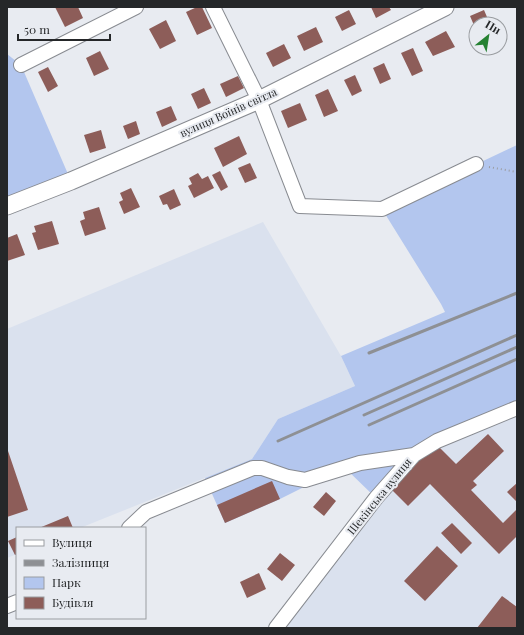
<svg xmlns="http://www.w3.org/2000/svg" width="524" height="635" viewBox="0 0 524 635" font-family="'Playfair Display',serif">
<rect width="100%" height="100%" fill="#e8ebf1"/>
<path fill="#dae1ee" d="M263,222L341,356L355,386L278,419L252,459L80,528H17V554L7,558V329Z
M517,408V628H276L414,455Z"/>
<path fill="#b3c6ee" d="M7,54L21,65L71,181L7,206Z
M517,145V408L437,441L376,498L344,467L280,499L225,523L205,478L252,459L278,419L355,386L341,356L445,312L441,304L382,209Z"/>
<path fill="#8d5d59" d="M55,7H78L83,18L65,27Z
M197,7H202L212,28L197,35L186,12Z
M371,7H389L391,10L376,18Z
M349,10L356,24L342,31L335,17Z
M484,10L490,24H476V30L470,16Z
M166,20L176,41L160,49L149,29Z
M316,27L323,42L304,51L297,36Z
M446,31L455,47L433,56L425,42Z
M284,44L291,58L273,67L266,53Z
M413,48L423,71L412,76L401,53Z
M100,51L109,69L94,76L86,58Z
M384,63L391,79L380,84L373,68Z
M48,67L58,86L48,92L38,72Z
M355,75L362,91L352,96L344,80Z
M238,76L244,88L226,97L220,84Z
M204,88L211,103L198,109L191,94Z
M328,89L338,111L324,117L315,95Z
M300,103L307,120L288,128L281,111Z
M171,106L177,120L162,127L156,112Z
M136,121L140,134L128,139L123,126Z
M101,130L106,148L90,153L84,135Z
M239,136L247,154L223,167L214,148Z
M250,163L257,178L245,183L238,168Z
M220,171L228,187L221,191L212,175Z
M198,173L202,179L208,176L214,188L194,198L188,186L192,184L189,178Z
M131,188L140,207L124,214L119,202L123,200L120,193Z
M174,189L181,205L170,210L167,204L163,205L159,196Z
M99,207L106,229L85,236L80,221L85,219L83,212Z
M52,221L59,244L38,250L32,233L36,232L34,226Z
M17,234L25,255L7,261V238Z
M488,434L504,451L473,481L477,485L471,490L503,523L517,509V536L499,554L430,484L408,506L391,489L436,444L456,464Z
M7,448L28,510L7,517Z
M272,481L280,499L225,523L217,505Z
M517,483V502L507,492Z
M326,492L336,501L324,516L313,507Z
M68,516L73,528H39Z
M452,523L472,543L461,554L441,533Z
M17,537V554L15,555L8,541Z
M437,546L458,566L425,601L404,581Z
M280,553L295,565L282,581L267,569Z
M259,573L266,589L247,598L240,582Z
M502,596L517,607V628H477Z"/>
<g fill="none" stroke-linecap="round" stroke-linejoin="round">
<defs>
<path id="minor" d="M213,7L259,100L300,206L382,209L476,164
M21,65L136,7
M129,528L146,512L253,468H262L288,477L305,480L360,463L414,455
M7,606L17,602
M276,628L376,498L414,455L437,441L517,408"/>
<path id="tertiary" d="M7,206L71,181L259,100L445,7"/>
</defs>
<use href="#minor" stroke="#888b91" stroke-width="16"/>
<use href="#tertiary" stroke="#888b91" stroke-width="19"/>
<path stroke="#9b9da2" stroke-width="2" stroke-dasharray="1 3" stroke-linecap="butt" d="M489,167L517,172"/>
<use href="#minor" stroke="#fff" stroke-width="14"/>
<use href="#tertiary" stroke="#fff" stroke-width="17"/>
<path stroke="#8e9094" stroke-width="3" d="M369,353L517,293
M364,415L517,347
M369,425L517,359
M278,441L517,335"/>
</g>
<g text-anchor="middle" dominant-baseline="central" stroke-width="4" stroke-linejoin="round" paint-order="stroke">
<g font-size="11" fill="#252729" stroke="#e8ebf1">
<text transform="translate(228 112) rotate(-24)">вулиця Воїнів світла</text>
<text transform="translate(379 496) rotate(-51)">Шекінська вулиця</text>
</g>
</g>
<rect width="524" height="635" fill="none" stroke="#252729" stroke-width="16"/>
<rect x="16" y="527" width="130" height="92" fill="#e8ebf1" stroke="#9a9da1"/>
<rect x="24" y="540" width="20" height="6" fill="#ffffff" stroke="#9a9da1"/>
<text x="52" y="547" font-size="12" fill="#252729">Вулиця</text>
<rect x="24" y="560" width="20" height="6" fill="#8e9094" stroke="#9a9da1"/>
<text x="52" y="567" font-size="12" fill="#252729">Залізниця</text>
<rect x="24" y="577" width="20" height="12" fill="#b3c6ee" stroke="#9a9da1"/>
<text x="52" y="587" font-size="12" fill="#252729">Парк</text>
<rect x="24" y="597" width="20" height="12" fill="#8d5d59" stroke="#9a9da1"/>
<text x="52" y="607" font-size="12" fill="#252729">Будівля</text>
<g transform="translate(488 36) rotate(30)"><circle r="19" fill="#e8ebf1" stroke="#9a9da1"/>
<path d="M0-3L7 15L0 10L-7 15Z" fill="#258132"/>
<text y="-6" font-size="11" font-weight="bold" text-anchor="middle" fill="#252729">Пн</text>
</g>
<path d="M18 34v6h92v-6" fill="none" stroke="#252729" stroke-width="2"/>
<text x="24" y="34" font-size="12" fill="#252729" stroke="#e8ebf1" stroke-width="3" paint-order="stroke">50 m</text>
</svg>
